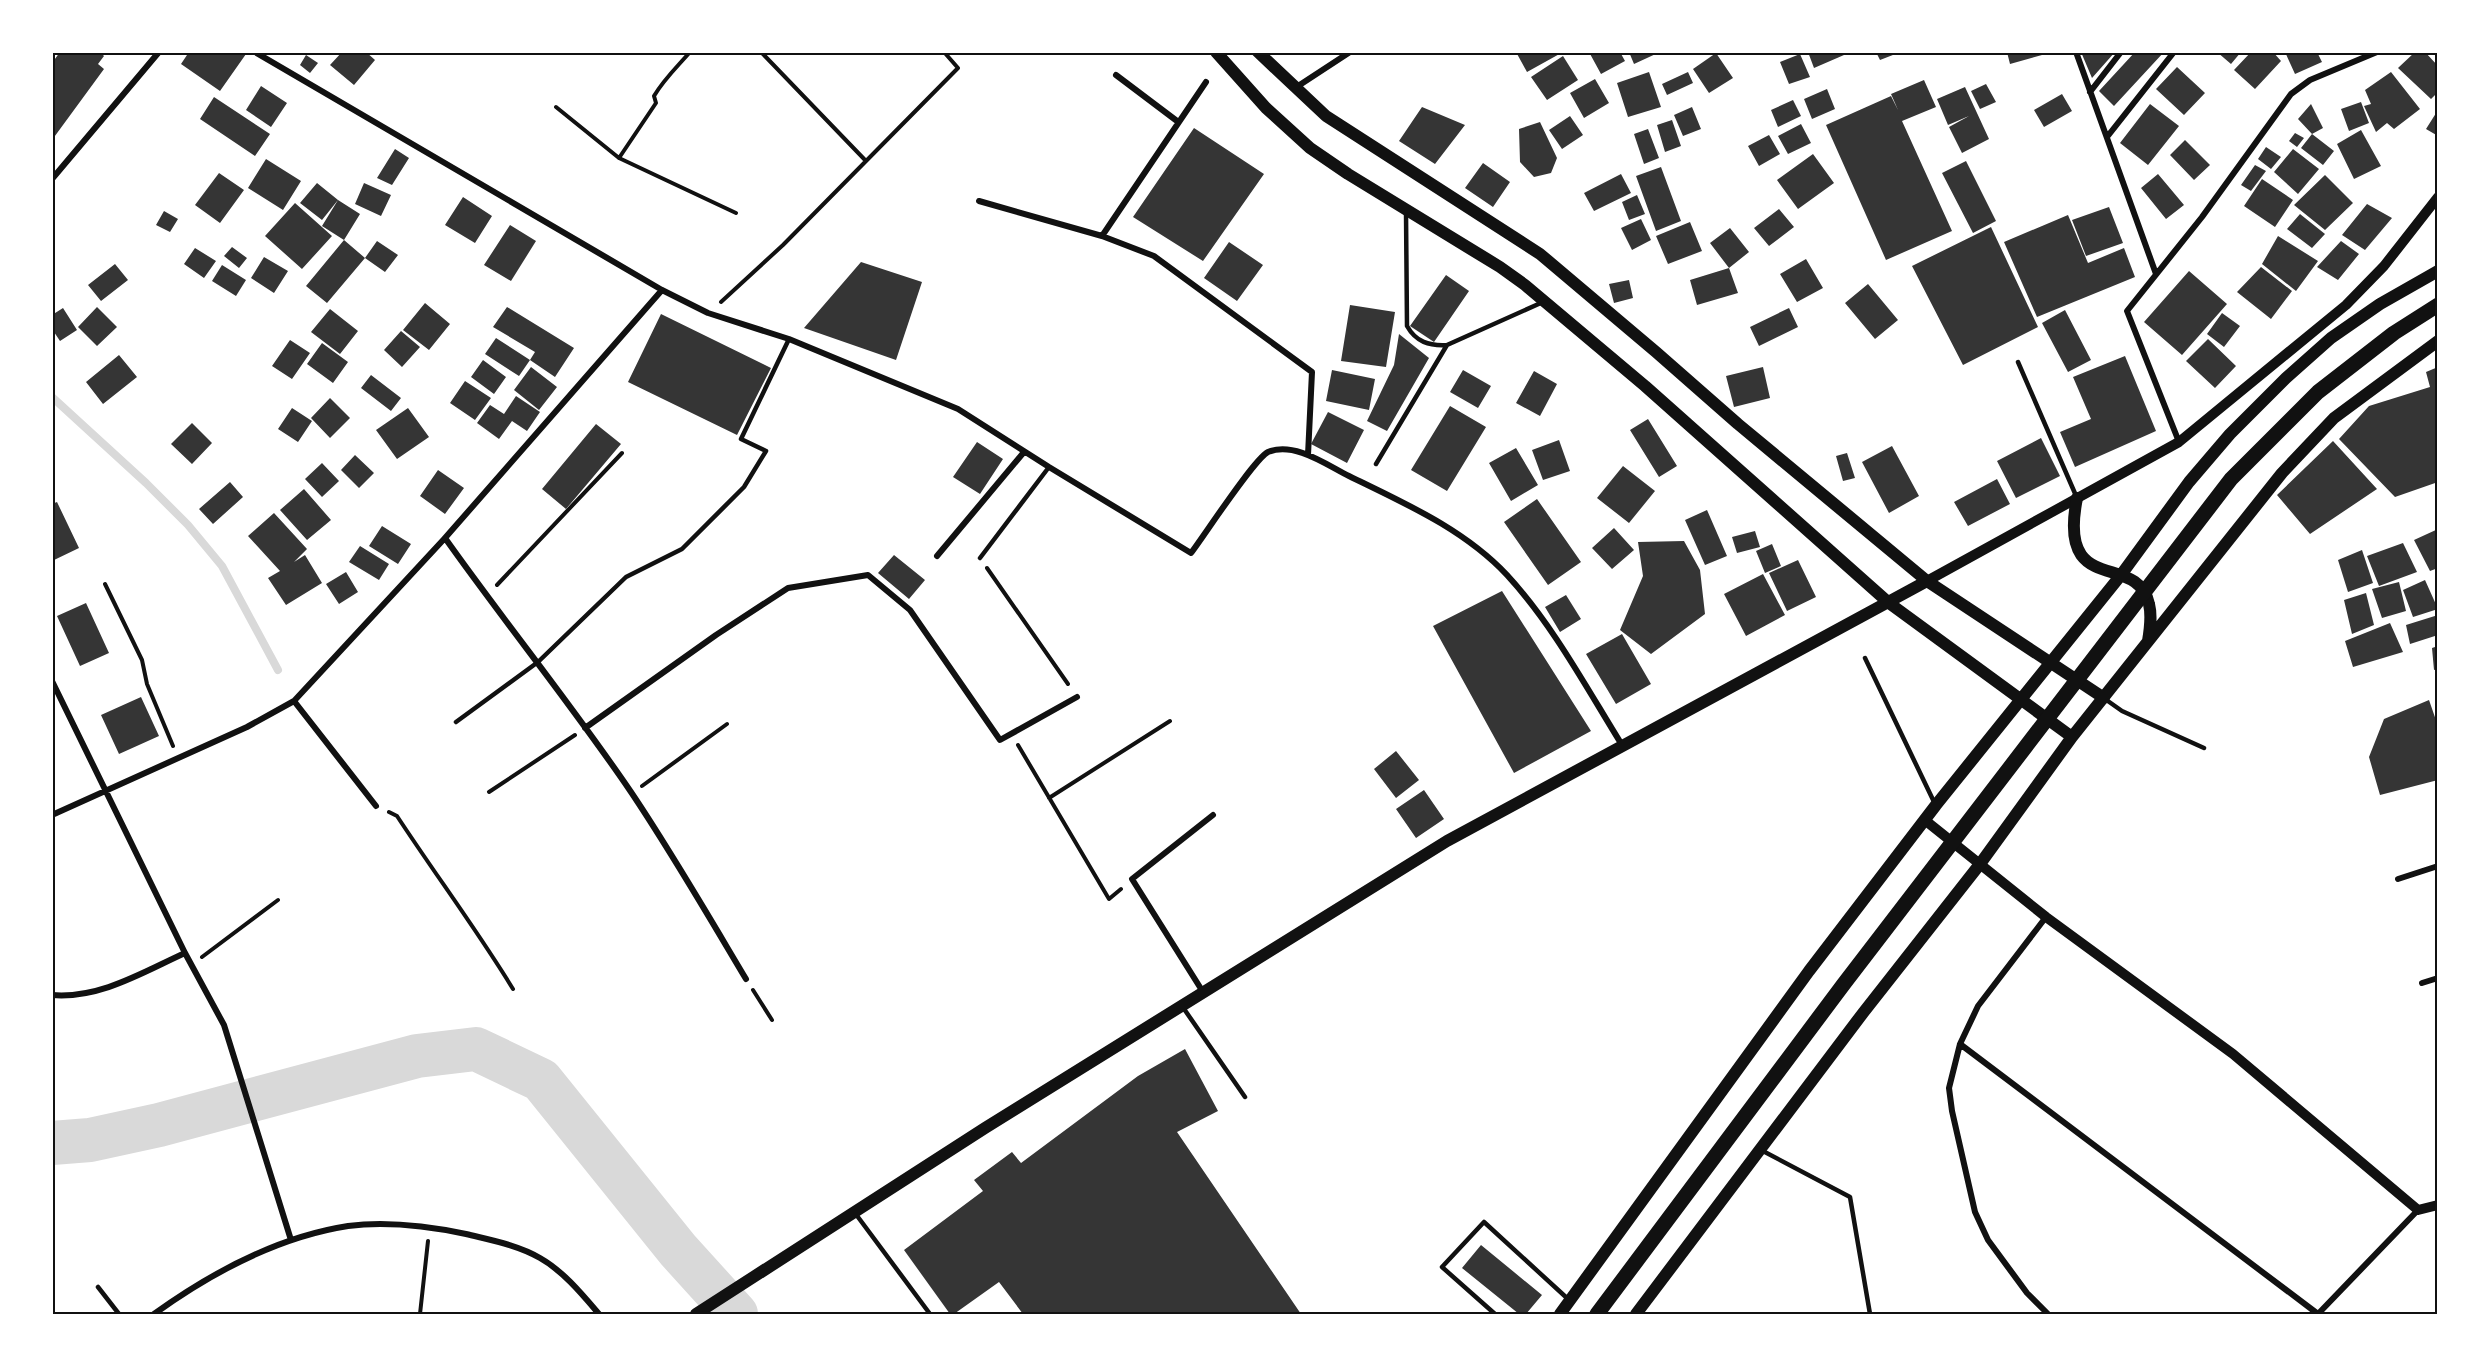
<svg xmlns="http://www.w3.org/2000/svg" width="2490" height="1367" viewBox="0 0 2490 1367" font-family="Karla,sans-serif">
<rect width="100%" height="100%" fill="#fff"/>
<g fill="none" stroke-linecap="round" stroke-linejoin="round">
<path stroke="#d9d9d9" stroke-width="8" d="M52,397L146,483L188,525L222,566L278,670"/>
<path stroke="#d9d9d9" stroke-width="44" d="M52,1143L90,1140L159,1125L417,1056L476,1049L541,1080L678,1250L736,1314"/>
</g>
<path fill="#353535" d="M60,52H100L104,56L98,64L104,69L52,140V63Z
M189,52H244L246,54L220,91L181,64Z
M342,52H366L375,60L354,85L330,65Z
M1516,52H1563L1527,72Z
M1589,52H1620L1625,61L1601,74Z
M1629,52H1660L1634,64Z
M1808,52H1843L1844,55L1814,68Z
M1876,52H1898V53L1880,60Z
M2007,52H2041L2042,55L2010,64Z
M2081,52H2115L2092,78Z
M2135,52H2164L2114,106L2099,91Z
M2217,52H2241L2231,64Z
M2251,52H2273L2281,61L2255,89L2234,70Z
M2285,52H2317L2322,62L2295,74Z
M2415,52H2425L2438,66V92L2431,99L2398,68Z
M1716,53L1733,78L1709,93L1693,69Z
M1800,54L1810,77L1789,84L1780,62Z
M306,55L318,63L310,73L300,65Z
M1563,56L1578,80L1547,100L1531,77Z
M2177,67L2205,93L2184,115L2156,89Z
M1649,72L1661,107L1628,117L1617,83Z
M1688,72L1693,83L1667,95L1662,84Z
M2391,72L2420,109L2394,129L2387,123L2376,132L2364,106L2371,104L2365,90Z
M1595,79L1609,103L1584,118L1570,93Z
M1924,80L1936,107L1902,121L1952,231L1886,260L1826,125L1891,96L1898,110L1891,94Z
M1986,84L1996,102L1980,109L1971,91Z
M261,86L287,103L271,127L246,110Z
M1965,87L1989,139L1962,153L1949,127L1969,116L1948,125L1937,99Z
M1827,89L1835,109L1812,119L1804,99Z
M2062,94L2072,111L2044,127L2034,110Z
M214,97L270,134L255,156L200,119Z
M1793,100L1801,116L1778,127L1771,110Z
M2361,102L2369,123L2349,131L2341,109Z
M2150,104L2179,126L2148,165L2120,143Z
M2311,104L2323,128L2312,134L2298,119Z
M1422,107L1465,125L1435,164L1399,141Z
M1692,107L1701,129L1683,136L1674,115Z
M2438,110V136L2426,129Z
M1570,116L1583,135L1562,149L1549,130Z
M1672,120L1681,146L1665,152L1657,125Z
M1540,122L1557,158L1551,173L1534,177L1520,162L1519,129Z
M1801,124L1811,143L1788,154L1778,136Z
M1194,128L1264,174L1203,261L1133,217Z
M1648,129L1659,158L1644,164L1634,134Z
M2361,130L2381,166L2354,179L2337,144Z
M2295,133L2304,138L2297,147L2289,141Z
M2312,134L2334,151L2323,165L2301,148Z
M1769,135L1780,154L1759,166L1748,146Z
M2185,140L2210,165L2194,180L2170,155Z
M2266,147L2281,157L2271,169L2258,159Z
M395,149L409,158L392,185L377,178Z
M2293,149L2319,169L2298,194L2274,172Z
M1813,154L1834,183L1798,209L1777,180Z
M266,159L301,181L283,210L248,188Z
M1966,161L1996,221L1973,233L1942,173Z
M1483,163L1510,182L1493,207L1465,188Z
M2255,165L2266,171L2251,191L2241,185Z
M1661,167L1681,221L1656,231L1636,176Z
M219,173L244,190L220,223L195,205Z
M1621,174L1631,193L1594,211L1584,193Z
M2158,174L2184,205L2166,219L2141,188Z
M2325,175L2353,203L2325,230L2294,205Z
M2262,179L2293,200L2275,227L2244,206Z
M317,183L338,200L322,220L300,203Z
M364,183L391,195L381,216L355,204Z
M1637,195L1645,214L1629,220L1622,202Z
M463,197L492,216L475,243L445,225Z
M338,200L360,214L344,240L322,226Z
M295,203L332,236L302,269L265,236Z
M2367,204L2392,218L2365,250L2342,235Z
M2109,207L2123,243L2086,256L2072,220Z
M1779,209L1794,227L1769,246L1754,228Z
M164,211L178,219L170,232L156,225Z
M2300,214L2325,234L2312,248L2287,229Z
M2068,215L2088,263L2124,248L2135,277L2037,317L2004,242Z
M1641,219L1651,240L1632,250L1621,228Z
M1690,222L1702,251L1668,264L1656,236Z
M510,225L536,241L511,281L484,265Z
M1991,227L2038,327L1963,365L1912,266Z
M1730,228L1749,252L1729,268L1710,243Z
M2278,236L2318,261L2296,291L2262,264Z
M344,240L365,258L327,303L306,286Z
M377,241L398,255L385,272L365,258Z
M2341,241L2359,254L2338,280L2317,267Z
M1229,242L1263,265L1237,301L1204,278Z
M232,247L247,258L239,268L224,256Z
M195,248L216,261L204,278L184,264Z
M264,257L288,271L274,293L251,278Z
M1806,259L1823,288L1797,302L1780,274Z
M861,262L922,282L896,360L804,328Z
M115,264L128,280L101,301L88,285Z
M222,265L246,280L236,296L212,281Z
M2261,267L2292,291L2271,319L2237,292Z
M1729,268L1738,293L1697,305L1690,280Z
M2189,271L2227,304L2182,355L2144,322Z
M1446,275L1469,291L1434,342L1410,326Z
M1629,280L1633,298L1614,303L1609,284Z
M1868,284L1898,320L1875,339L1845,303Z
M425,303L450,324L429,350L403,330Z
M1350,305L1395,312L1386,367L1341,361Z
M97,307L117,327L97,346L78,327Z
M507,307L574,348L555,377L530,360L535,352L493,327Z
M63,308L77,330L60,341L52,329V315Z
M1789,308L1798,327L1759,346L1750,327Z
M330,309L358,331L340,354L311,332Z
M2065,310L2091,360L2068,372L2042,323Z
M2222,313L2240,326L2224,347L2207,334Z
M661,314L771,368L737,435L628,382Z
M401,331L420,347L402,367L384,350Z
M1399,334L1429,358L1387,431L1367,421L1394,365Z
M496,338L530,360L519,376L485,354Z
M2208,339L2236,366L2215,388L2186,361Z
M290,340L310,353L292,379L272,366Z
M322,343L348,362L333,383L307,364Z
M119,355L137,377L103,404L86,382Z
M2125,356L2156,431L2075,467L2060,432L2091,419L2073,377Z
M483,360L506,377L494,394L471,377Z
M531,367L557,387L539,410L514,390Z
M1763,367L1770,398L1734,407L1726,376Z
M2438,367V482L2395,497L2339,439L2369,406L2430,387L2426,372Z
M1332,370L1375,379L1369,410L1326,401Z
M1463,370L1491,386L1478,408L1450,392Z
M1534,371L1557,384L1540,416L1516,403Z
M371,375L401,398L391,411L361,388Z
M465,381L491,398L475,420L450,403Z
M516,396L540,412L527,431L512,421L499,439L477,423L490,405L504,414Z
M330,398L350,418L330,438L311,418Z
M1450,406L1486,427L1447,491L1411,470Z
M292,408L312,421L298,442L278,429Z
M408,408L429,437L397,459L376,430Z
M1328,412L1364,430L1347,463L1311,444Z
M1648,419L1677,466L1659,477L1630,430Z
M192,423L212,443L192,464L171,444Z
M596,424L621,444L566,509L542,489Z
M2041,438L2060,476L2016,498L1997,461Z
M1559,440L1570,471L1543,480L1532,450Z
M2333,441L2377,489L2310,534L2277,495Z
M977,442L1003,459L980,494L953,477Z
M1892,446L1919,496L1889,513L1862,462Z
M1516,448L1538,485L1511,501L1489,463Z
M1847,453L1855,478L1843,481L1836,456Z
M355,455L374,473L359,488L341,470Z
M322,463L339,481L322,497L305,479Z
M1623,466L1655,491L1629,523L1597,498Z
M438,470L464,488L445,514L420,496Z
M1997,479L2010,504L1968,526L1954,502Z
M230,482L243,497L213,524L199,509Z
M304,489L331,520L307,540L280,510Z
M1537,499L1581,562L1548,585L1504,522Z
M57,502L79,548L52,561V504Z
M1707,510L1727,556L1705,565L1685,520Z
M274,513L307,549L294,562L305,555L322,583L286,605L268,578L280,571L248,536Z
M382,526L411,544L398,564L369,546Z
M1614,528L1634,550L1612,569L1592,548Z
M2438,529V568L2430,571L2414,540Z
M1755,531L1760,547L1737,553L1732,537Z
M1684,541L1700,570L1705,614L1651,654L1620,630L1643,576L1638,542Z
M2403,543L2417,572L2379,586L2367,556Z
M1772,544L1781,566L1765,573L1756,551Z
M360,546L389,564L379,580L349,562Z
M2362,550L2373,583L2348,592L2338,560Z
M894,555L925,580L909,599L878,573Z
M1798,560L1816,597L1787,611L1769,573Z
M346,572L358,592L339,604L326,584Z
M1763,574L1785,615L1746,636L1724,594Z
M2425,580L2438,609L2413,617L2403,590Z
M2399,582L2406,611L2382,618L2372,589Z
M1502,591L1591,731L1514,773L1433,626Z
M2366,593L2374,625L2352,634L2344,600Z
M1566,595L1581,619L1560,632L1545,607Z
M86,603L109,653L80,666L57,616Z
M2438,615V635L2410,644L2406,625Z
M2390,623L2403,652L2353,667L2345,641Z
M1622,634L1651,684L1616,704L1586,654Z
M2438,646V669L2434,670L2432,648Z
M141,697L159,736L119,754L101,715Z
M2429,700L2438,726V780L2380,795L2369,757L2384,719Z
M1396,751L1419,780L1396,798L1374,769Z
M1424,790L1444,819L1416,838L1396,809Z
M1185,1049L1218,1111L1177,1132L1301,1314H1023L999,1282L954,1314H950L904,1250L983,1191L974,1180L1012,1152L1021,1163L1138,1076Z
M1481,1245L1542,1295L1526,1314H1519L1462,1268Z"/>
<g fill="none" stroke-linecap="round" stroke-linejoin="round">
<path stroke="#111" stroke-width="4" d="M761,52L866,161
M556,107L619,158L736,213
M619,158L656,103L654,96C664,79 677,67 690,52
M721,302L783,245L958,68L944,52
M987,568L1068,684
M105,584L142,660L147,684L173,746
M497,585L622,453
M1018,745L1109,899L1121,889
M642,786L727,724
M489,792L575,735
M1049,798L1170,721
M389,812L397,816C435,874 477,930 513,989
M202,957L278,900
M753,990L772,1020
M420,1314L428,1241"/>
<path stroke="#111" stroke-width="4.5" d="M1406,212L1407,326C1416,342 1429,346 1447,345L1543,302
M2018,362L2077,498
M1376,464L1447,345
M980,558L1049,467
M1865,658L1935,804
M2105,699L2122,711L2204,748
M456,722L538,662L626,577L682,549L744,487L766,451L741,439L789,339
M1182,1006L1245,1097
M1761,1150L1850,1197L1870,1314
M855,1213L930,1314
M98,1287L119,1314
M1495,1314L1442,1267L1484,1222L1568,1299"/>
<path stroke="#111" stroke-width="6" d="M255,52L662,290L708,313L789,339L958,409L1049,467L1191,553C1204,536 1254,459 1268,452C1294,441 1327,465 1349,476C1404,503 1464,529 1507,575C1553,625 1586,687 1622,745
M2076,52L2156,274
M1116,75L1177,121
M1295,88L1350,52
M2090,92L2121,52
M2107,137L2174,52
M52,179L159,52
M979,201L1102,236L1154,256L1312,372L1308,455
M1102,236L1206,82
M2179,442L2127,311L2202,217L2291,94L2310,80L2377,52
M445,538C506,624 572,705 631,792C672,853 709,917 746,979
M937,556L1024,452
M52,681L185,953L224,1025L291,1240
M294,701L376,806
M585,728L716,635L788,588L868,575L910,610L1000,740L1077,697
M52,815L247,727L294,701L445,538L662,290
M2398,879L2438,866
M2046,917L1978,1006L1960,1044L1949,1088L1952,1111L1975,1212L1988,1240L2027,1293L2048,1314
M2422,983L2438,978
M1203,992L1132,879L1213,815
M52,995C100,999 143,972 185,953
M1960,1044L2318,1314
M154,1314C211,1273 277,1237 348,1226C387,1221 428,1226 466,1234C490,1240 518,1245 540,1258C563,1271 582,1294 599,1314
M2318,1314L2418,1210"/>
<path stroke="#111" stroke-width="10" d="M1927,581L2179,442L2346,305L2384,266L2438,197
M1926,821L2046,917L2233,1054L2418,1210L2438,1205"/>
<path stroke="#111" stroke-width="12" d="M1216,52L1266,108L1310,148L1348,174L1500,267L1525,285L1645,386L1889,603L2072,737
M1258,52L1326,116L1540,254L1656,352L1738,424L1927,581L2104,698
M2077,498C2057,599 2137,550 2149,604C2152,616 2150,629 2148,641
M696,1314L985,1128L1447,841L1927,581
M1560,1314L1809,971L1936,805L2121,575L2189,482L2230,434L2286,378L2331,338L2380,304L2438,271
M1636,1314L1863,1013L1980,864L2072,737L2282,473L2334,418L2438,341"/>
<path stroke="#111" stroke-width="15" d="M1597,1314L1843,985L2231,479L2318,392L2394,333L2438,305"/>
</g>
<rect width="2490" height="1367" fill="none" stroke="#ffffff" stroke-width="108"/>
<rect x="54" y="54" width="2382" height="1259" fill="none" stroke="#111" stroke-width="2"/>
</svg>
